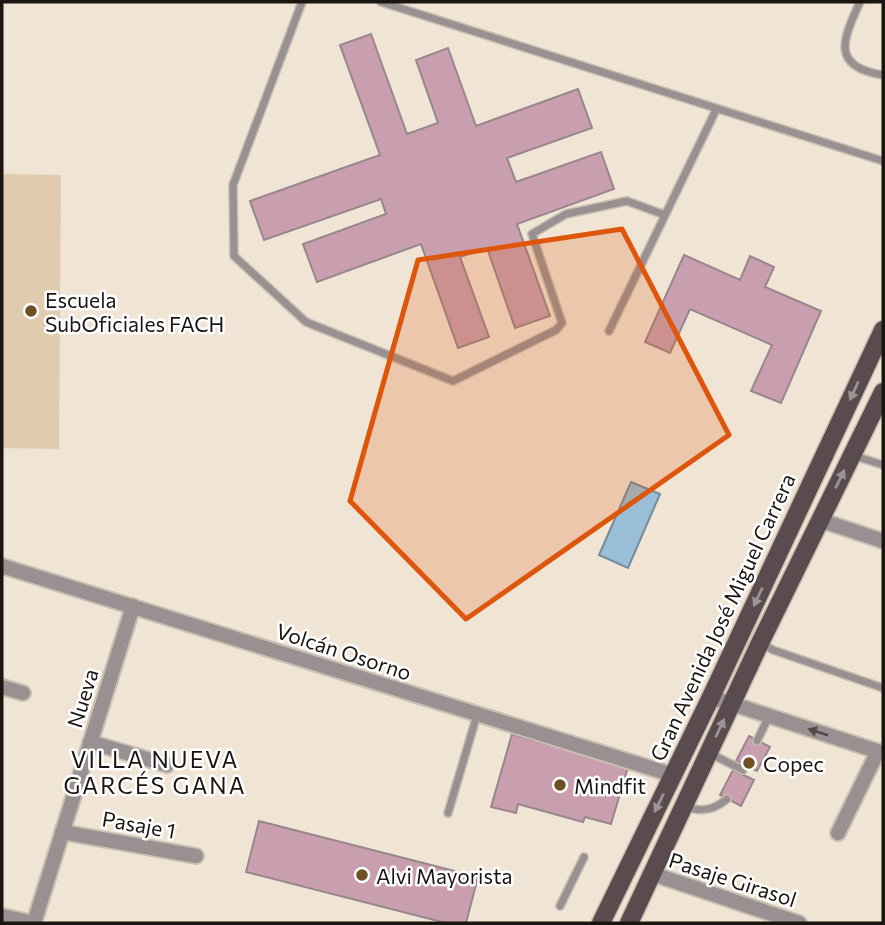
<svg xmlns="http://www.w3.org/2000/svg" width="885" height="925" viewBox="0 0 885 925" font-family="Commissioner,sans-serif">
<rect width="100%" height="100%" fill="#f0e4d4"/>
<path fill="#e0cbaf" d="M2,174L61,175L59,449L2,448Z"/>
<path fill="#9abed8" stroke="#748b9c" stroke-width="2" d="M631,482L660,494L628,568L599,555Z"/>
<path fill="#c99faf" stroke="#98868d" stroke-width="2" d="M371,34L407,134L438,123L416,60L448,48L476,126L578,89L592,128L507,158L516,182L601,152L614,189L517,224L550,316L515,328L487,248L460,257L489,337L458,348L421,244L317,282L303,244L386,214L381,199L264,240L250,201L380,155L340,45Z
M684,255L740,280L750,256L774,267L765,287L821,311L781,403L751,391L772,345L690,309L670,353L645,342Z
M512,734L628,767L611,824L585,817L583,822L518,804L516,813L491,807Z
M749,736L770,747L757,771L736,761Z
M733,770L754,780L741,806L720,795Z
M259,821L478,877L466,923H446L246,872Z"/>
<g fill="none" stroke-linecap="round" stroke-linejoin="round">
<defs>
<path id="lane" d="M302,2L233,185L234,256L306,322L453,381L556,330L562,323L532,234L566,214L627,201L665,215
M381,2L883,161
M860,2C843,39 830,67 883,75
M609,331L716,110
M852,455L883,465
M761,643L773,650L883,688
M757,741L769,716
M709,753L743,770
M685,806C701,813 714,810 727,799
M448,813L477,715
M560,906L584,857"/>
<path id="street" d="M820,520L883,541
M2,566L673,775
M2,687L23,693
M711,697L883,753
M90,742L167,765
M62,832L196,856
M838,833L878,751
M653,874L799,923
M2,916L34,923
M34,923L133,606"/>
<path id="primary" d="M601,923L711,697L883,330
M629,923L760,643L883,392"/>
</defs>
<use href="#lane" stroke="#c9bfb1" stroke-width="10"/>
<use href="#street" stroke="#c9bfb1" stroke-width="18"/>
<use href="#primary" stroke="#c9bfb1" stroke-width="21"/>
<use href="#lane" stroke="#999092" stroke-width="7"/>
<use href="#street" stroke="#999092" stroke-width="14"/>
<use href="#primary" stroke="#5a4b4e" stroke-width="18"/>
</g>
<defs><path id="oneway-solid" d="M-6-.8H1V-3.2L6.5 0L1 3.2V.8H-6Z" transform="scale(1.75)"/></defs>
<g fill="#9c9395">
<use href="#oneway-solid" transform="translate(854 391) rotate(115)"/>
<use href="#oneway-solid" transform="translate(840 479) rotate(-64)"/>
<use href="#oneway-solid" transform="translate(758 597) rotate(115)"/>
<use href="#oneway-solid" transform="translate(720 728) rotate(-65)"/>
<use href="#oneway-solid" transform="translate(659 803) rotate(116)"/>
</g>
<use fill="#534c4a" href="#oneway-solid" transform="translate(818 732) rotate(-162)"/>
<path fill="#de560c" fill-opacity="0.2" stroke="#de560c" stroke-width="5" stroke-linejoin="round" d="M622,229L729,435L466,619L350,501L418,260Z"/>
<g fill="#6e5025" stroke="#fff" stroke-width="2.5">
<circle cx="31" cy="311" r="7"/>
<circle cx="749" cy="763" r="7"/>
<circle cx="560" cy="785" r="7"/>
<circle cx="362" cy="875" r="7"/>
</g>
<g text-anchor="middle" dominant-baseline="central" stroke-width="5" stroke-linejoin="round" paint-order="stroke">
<g font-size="21" fill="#1a1510" stroke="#fff" text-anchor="start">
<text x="45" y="299">Escuela<tspan x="45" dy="24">SubOficiales FACH</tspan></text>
<text x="763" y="763">Copec</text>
<text x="574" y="785">Mindfit</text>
<text x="376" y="875">Alvi Mayorista</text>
</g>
<g font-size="21" fill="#1a1510" stroke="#fff">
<text transform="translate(722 617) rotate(-65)">Gran Avenida José Miguel Carrera</text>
<text transform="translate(344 651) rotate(18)">Volcán Osorno</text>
<text transform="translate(82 698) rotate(-73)">Nueva</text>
<text transform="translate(139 824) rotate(10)">Pasaje 1</text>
<text transform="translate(733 879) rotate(18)">Pasaje Girasol</text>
</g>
<g font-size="23" letter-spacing="2" fill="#1a1510" stroke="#fff">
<text x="155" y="759">VILLA NUEVA<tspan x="155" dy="26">GARCÉS GANA</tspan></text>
</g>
</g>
<rect width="885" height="925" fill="none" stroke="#1a1510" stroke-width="7"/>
</svg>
